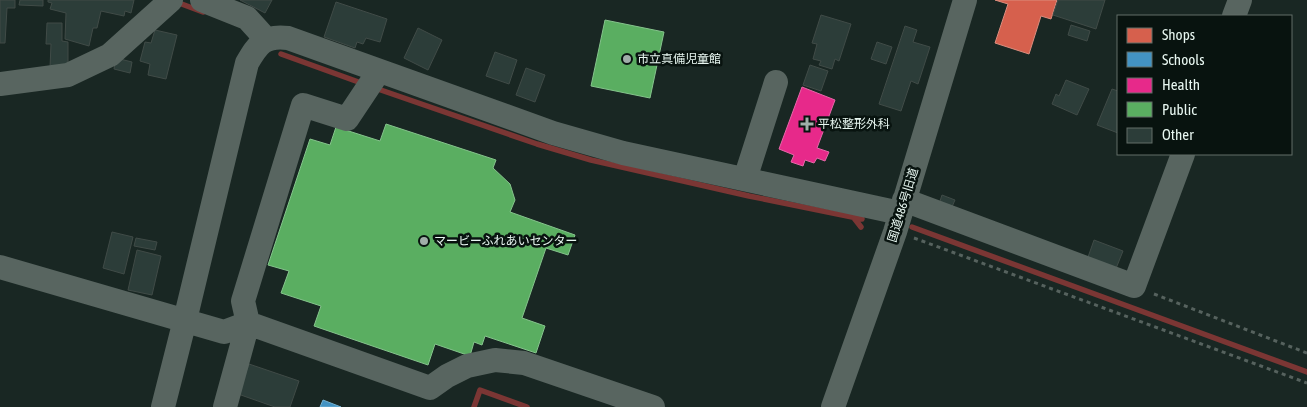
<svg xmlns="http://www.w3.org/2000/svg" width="1307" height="407" viewBox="0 0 1307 407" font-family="'Asap Condensed','Noto Sans JP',sans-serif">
<rect width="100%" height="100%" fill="#192723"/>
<path fill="#d6604d" stroke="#db8d7e" d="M995,0H1057L1051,19L1041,16L1029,54L995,43L1008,4Z"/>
<path fill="#4393c3" stroke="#74b1d1" d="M323,400L341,407H320Z"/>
<path fill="#e7298a" stroke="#e767a9" d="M802,87L835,100L817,148L829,152L825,161L817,158L814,163L805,160L803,166L791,162L794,155L779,149Z"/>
<path fill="#5aae61" stroke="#85c48c" d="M605,20L664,32L650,98L591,86Z
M386,124L496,160L493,168L510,184L515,200L510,212L575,235L568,255L546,248L522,318L545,326L536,353L485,336L482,345L474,342L470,356L435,344L428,365L314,326L321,306L281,293L289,271L268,265L310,139L330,145L336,127L380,141Z"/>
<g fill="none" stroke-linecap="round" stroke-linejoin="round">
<path stroke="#7b3634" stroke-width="5.5" d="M179,3L203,12
M281,54L364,84
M375,88L537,144L591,160L749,196L862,219
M854,218L861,227
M912,227L1307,372
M474,407L480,390L527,407"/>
</g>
<path fill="#2c3d39" stroke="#404b47" d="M0,0H15V8H7L5,43H0Z
M20,0H43V6L19,5Z
M48,0H134L131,13L125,11L124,16L101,11L97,28H93L89,46L65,39L66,13L50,9L52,3L48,2Z
M240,0H272L265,13Z
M1058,0H1105L1096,29L1053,15Z
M336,2L387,19L380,42L366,38L363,44L357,42L355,48L324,37Z
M821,15L851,24L839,61L835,59L832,69L819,65L821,61L813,59L817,44L812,43Z
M47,23H62V41L68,42V68H50L51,44H46Z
M1071,25L1090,31L1087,41L1068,35Z
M905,26L917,30L913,42L930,47L918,84L911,81L901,111L879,104Z
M418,28L442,40L428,70L404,58Z
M155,30L177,35L166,79L148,75L150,64L140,61L145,42L151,43Z
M877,42L892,47L886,64L871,59Z
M495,52L517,60L509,84L486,76Z
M116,58L132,62L130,73L114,69Z
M810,65L828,71L821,91L803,85Z
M526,68L545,75L535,102L516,95Z
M1066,80L1089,89L1077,115L1052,104L1056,94L1059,96Z
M1112,89L1118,91V133L1097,125Z
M942,195L955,200L951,209L939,204Z
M112,232L133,237L124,274L103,268Z
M136,238L157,242L155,250L134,246Z
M1094,240L1123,251L1115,271L1087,260Z
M137,250L161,256L152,295L128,290Z
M249,364L299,381L290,407H275L238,394Z"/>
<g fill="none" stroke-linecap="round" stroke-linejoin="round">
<path stroke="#56625e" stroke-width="3" stroke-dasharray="4 4" stroke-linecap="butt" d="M914,238L1307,383
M1154,294L1307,353"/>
<path stroke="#586560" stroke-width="24" d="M202,0L247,18L266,39
M1234,16L1240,0
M0,84L68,75L110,55L171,0
M745,179L776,82
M904,200L1134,286L1183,154
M0,267L224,332L248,323L430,388L447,376L467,366L495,360L524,363L653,407
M163,407L185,320L247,63C258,44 264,35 288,38L553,133L623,153L900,213
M225,407L248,323L243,301L303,105L347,119L379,71
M833,407L895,232L965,0"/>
</g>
<g fill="#a0aea9" stroke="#08130f" stroke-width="2">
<circle cx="627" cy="59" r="5"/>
<path d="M804.5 116.5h5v5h5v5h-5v5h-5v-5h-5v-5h5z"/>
<circle cx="424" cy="241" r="5"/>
</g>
<g text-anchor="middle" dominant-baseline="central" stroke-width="5" stroke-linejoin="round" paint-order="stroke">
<g font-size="12" fill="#e8f7f1" stroke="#08130f" text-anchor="start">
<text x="637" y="59">市立真備児童館</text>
<text x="818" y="124">平松整形外科</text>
<text x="434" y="241">マービーふれあいセンター</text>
</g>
<g font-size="12" fill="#e8f7f1" stroke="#08130f">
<text transform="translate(903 205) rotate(-73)">国道486号旧道</text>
</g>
</g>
<rect x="1117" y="15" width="175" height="140" fill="#08130f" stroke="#626e69"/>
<rect x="1127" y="28" width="25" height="15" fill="#d6604d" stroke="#626e69"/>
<text x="1162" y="40" font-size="15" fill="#e8f7f1">Shops</text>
<rect x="1127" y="52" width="25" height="15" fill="#4393c3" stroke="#626e69"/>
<text x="1162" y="65" font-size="15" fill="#e8f7f1">Schools</text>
<rect x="1127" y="78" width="25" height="15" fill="#e7298a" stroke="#626e69"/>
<text x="1162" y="90" font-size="15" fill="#e8f7f1">Health</text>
<rect x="1127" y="102" width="25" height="15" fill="#5aae61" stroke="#626e69"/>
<text x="1162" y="115" font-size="15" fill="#e8f7f1">Public</text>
<rect x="1127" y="128" width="25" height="15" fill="#2c3d39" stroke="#626e69"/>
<text x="1162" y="140" font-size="15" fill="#e8f7f1">Other</text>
</svg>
